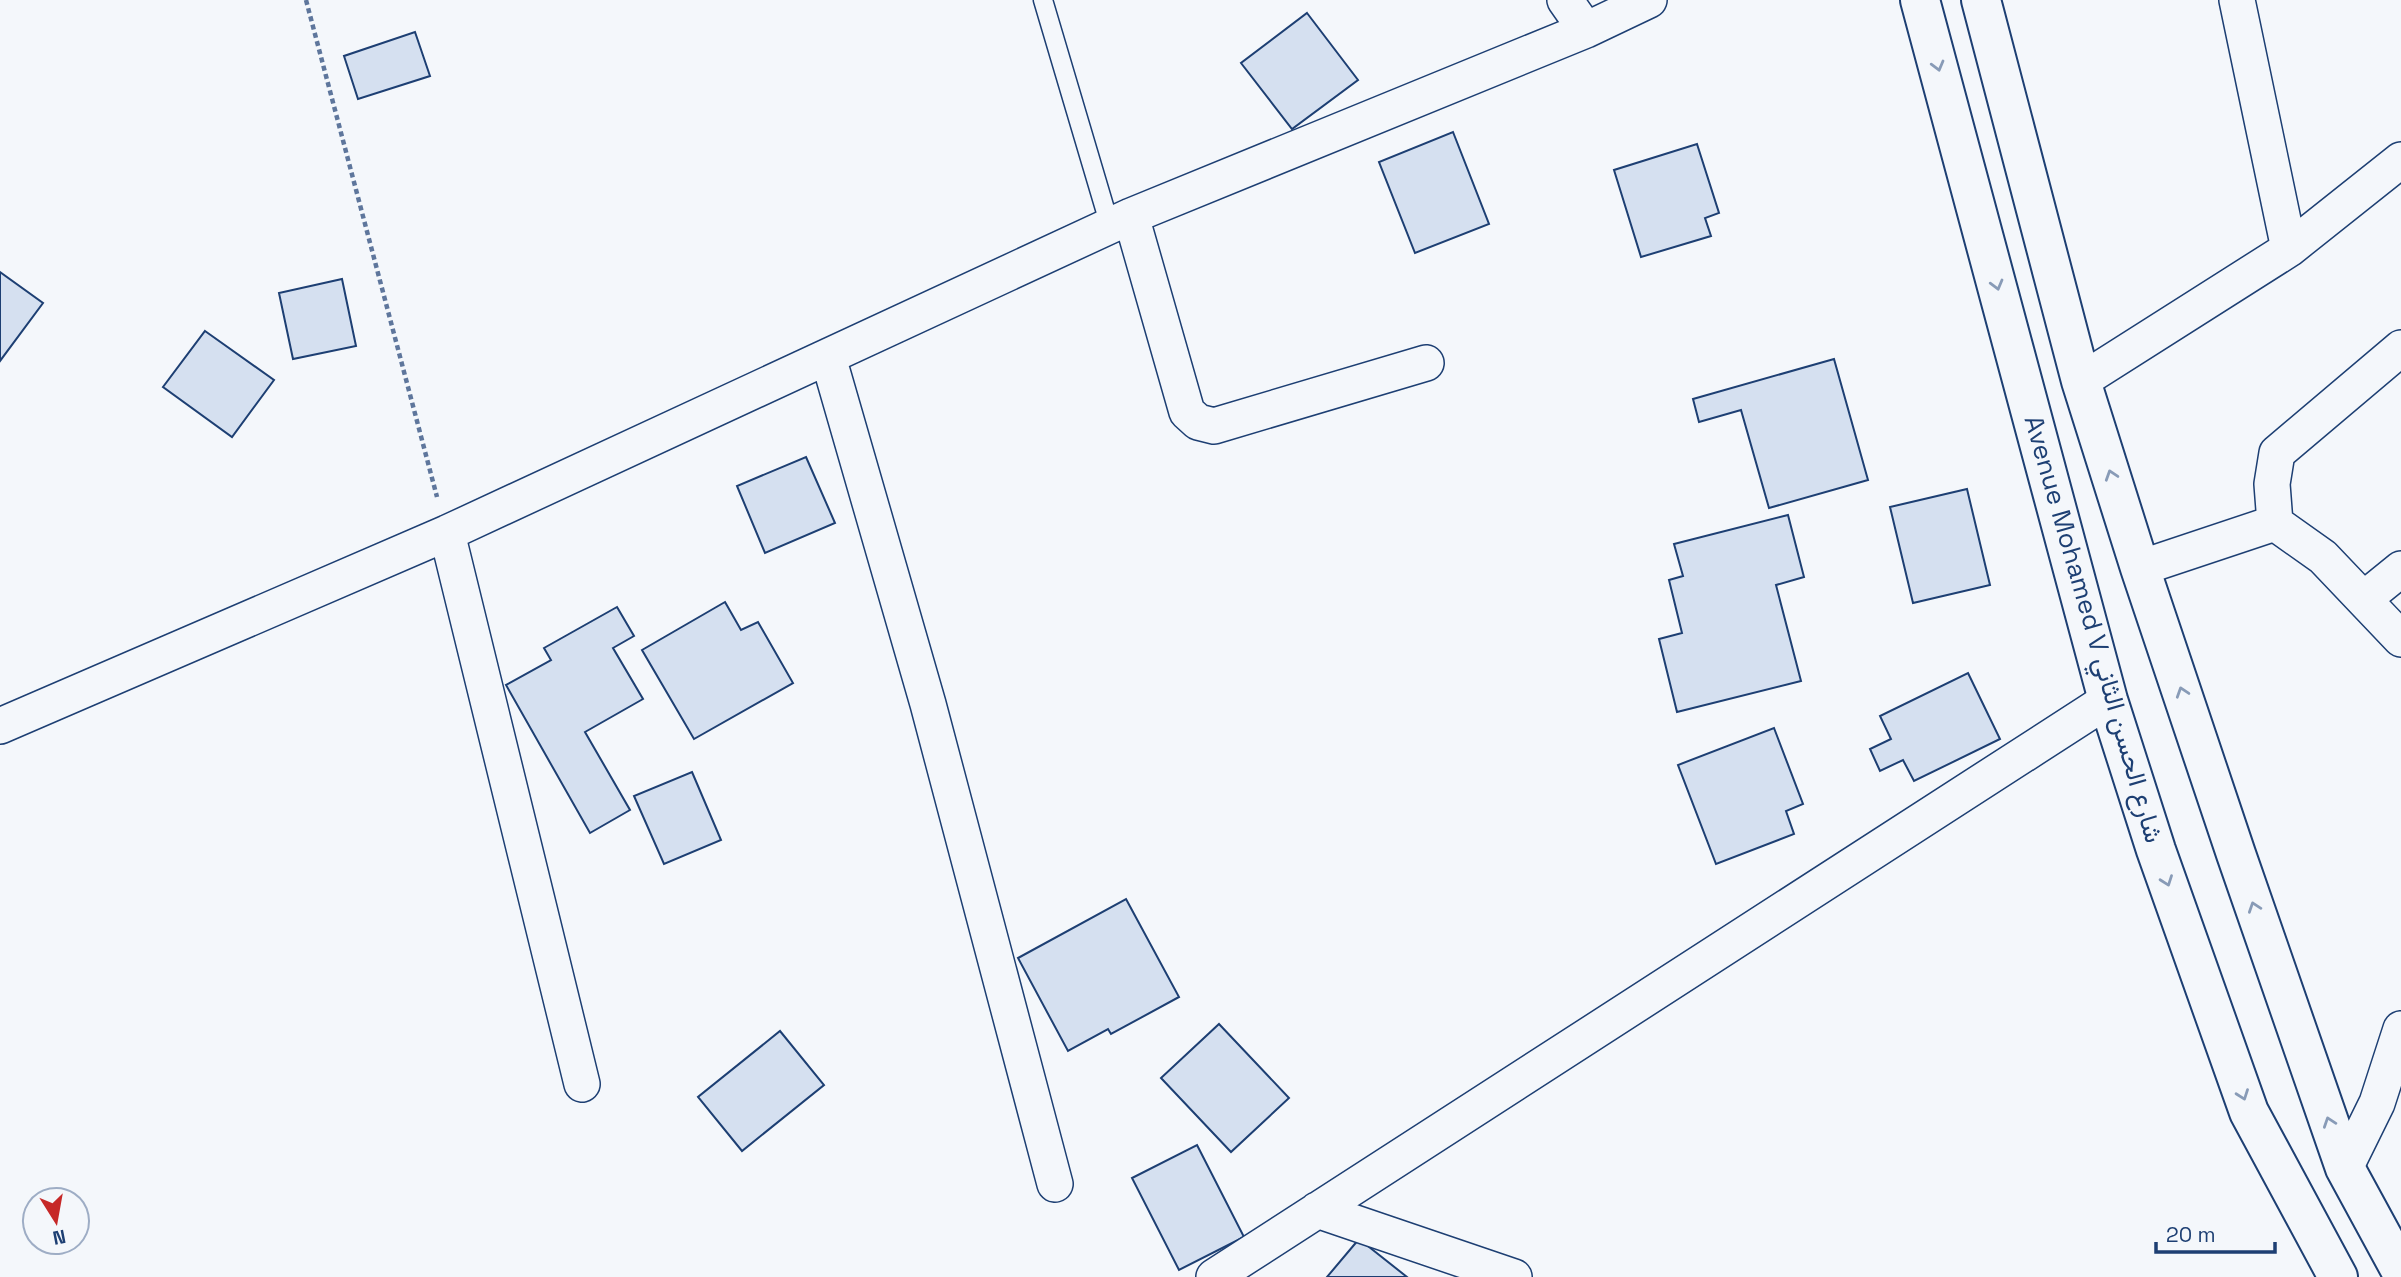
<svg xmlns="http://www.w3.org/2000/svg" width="2401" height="1277" viewBox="0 0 2401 1277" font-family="'Space Grotesk',Vazirmatn,sans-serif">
<rect width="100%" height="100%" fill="#f4f7fb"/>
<path fill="#d5e0f0" stroke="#1d3f73" stroke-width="2" d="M1307,13L1358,80L1292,129L1241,63Z
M415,32L430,76L358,99L344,56Z
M1453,132L1489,224L1415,253L1379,162Z
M1697,144L1719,213L1705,218L1711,236L1641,257L1614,170Z
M0,272L43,303L0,361Z
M342,279L356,346L293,359L279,293Z
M205,331L274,380L232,437L163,387Z
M1834,359L1868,480L1769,508L1741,410L1699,422L1693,399Z
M806,457L835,523L765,553L737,486Z
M1967,489L1990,585L1913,603L1890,507Z
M1788,515L1804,577L1776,585L1801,681L1677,712L1659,639L1682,633L1669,580L1683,576L1674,544Z
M725,602L741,630L758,622L793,683L694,739L642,650Z
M617,607L634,636L613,648L643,699L585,732L630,810L590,833L506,685L551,660L544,648Z
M1968,673L2000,739L1914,781L1903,760L1880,771L1870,749L1891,739L1880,716Z
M1774,728L1803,804L1786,811L1794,834L1716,864L1678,765Z
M692,772L721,840L664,864L634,796Z
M1126,899L1179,997L1111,1034L1108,1029L1068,1051L1018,958Z
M1219,1024L1289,1098L1231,1152L1161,1078Z
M780,1031L824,1085L742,1151L698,1097Z
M1197,1145L1244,1237L1179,1270L1132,1178Z
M1359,1239L1407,1277H1327Z"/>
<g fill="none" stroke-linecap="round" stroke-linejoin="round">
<defs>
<path id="service" d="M1043,0L1110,226"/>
<path id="minor" d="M1565,0L1586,30
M2237,0L2289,249
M1131,216L1187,412L1198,422L1214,426L1426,363
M828,357L928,704L1055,1184
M2081,381L2289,249L2401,160
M2275,523L2323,557L2401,639
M447,533L582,1084
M2140,568L2275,523L2272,484L2277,453L2401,348
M2364,599L2401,569
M0,726L447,533L1131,216L1586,30L1649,0
M2345,1168L2377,1103L2401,1029
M1317,1210L1514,1277
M1214,1277L2108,700"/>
<path id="trunk" d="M1920,0L2108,700L2156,850L2249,1112L2338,1277
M1981,0L2081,381L2140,568L2236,854L2345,1168L2401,1271"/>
</defs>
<use href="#service" stroke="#1d3f73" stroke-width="21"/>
<use href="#minor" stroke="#1d3f73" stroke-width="38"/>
<use href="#trunk" stroke="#1d3f73" stroke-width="42"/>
<path stroke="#5e769c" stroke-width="4.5" stroke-dasharray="5 3.5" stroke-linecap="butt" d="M306,0L437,497"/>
<use href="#service" stroke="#f4f7fb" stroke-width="18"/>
<use href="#minor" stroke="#f4f7fb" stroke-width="35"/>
<use href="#trunk" stroke="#f4f7fb" stroke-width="38"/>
</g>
<defs><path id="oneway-chevron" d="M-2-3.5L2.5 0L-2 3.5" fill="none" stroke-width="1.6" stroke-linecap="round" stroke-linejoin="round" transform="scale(1.75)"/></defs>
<g stroke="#889bb7">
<use href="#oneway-chevron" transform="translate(1938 66) rotate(75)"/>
<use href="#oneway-chevron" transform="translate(1997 285) rotate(75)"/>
<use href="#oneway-chevron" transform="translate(2111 475) rotate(-108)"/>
<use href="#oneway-chevron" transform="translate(2182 692) rotate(-108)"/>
<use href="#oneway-chevron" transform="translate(2167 881) rotate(70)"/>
<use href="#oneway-chevron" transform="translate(2254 907) rotate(-109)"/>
<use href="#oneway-chevron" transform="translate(2243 1095) rotate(70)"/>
<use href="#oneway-chevron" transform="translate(2329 1122) rotate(-109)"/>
</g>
<g text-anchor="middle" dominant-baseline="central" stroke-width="5" stroke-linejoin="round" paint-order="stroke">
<g font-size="26" fill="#1d3f73" stroke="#f4f7fb">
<text transform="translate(2094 629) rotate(74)">Avenue Mohamed V شارع الحسن الثاني</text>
</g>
</g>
<g transform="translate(56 1221) rotate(169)"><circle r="33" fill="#f4f7fb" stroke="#9eadc5" stroke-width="2"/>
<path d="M0-5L12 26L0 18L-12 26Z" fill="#c62828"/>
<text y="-10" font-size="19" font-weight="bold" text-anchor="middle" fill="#1d3f73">N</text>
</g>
<path d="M2156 1242v10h119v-10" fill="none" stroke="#1d3f73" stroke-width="3.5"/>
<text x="2166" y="1242" font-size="21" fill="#1d3f73" stroke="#f4f7fb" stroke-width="5" paint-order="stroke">20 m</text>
</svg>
